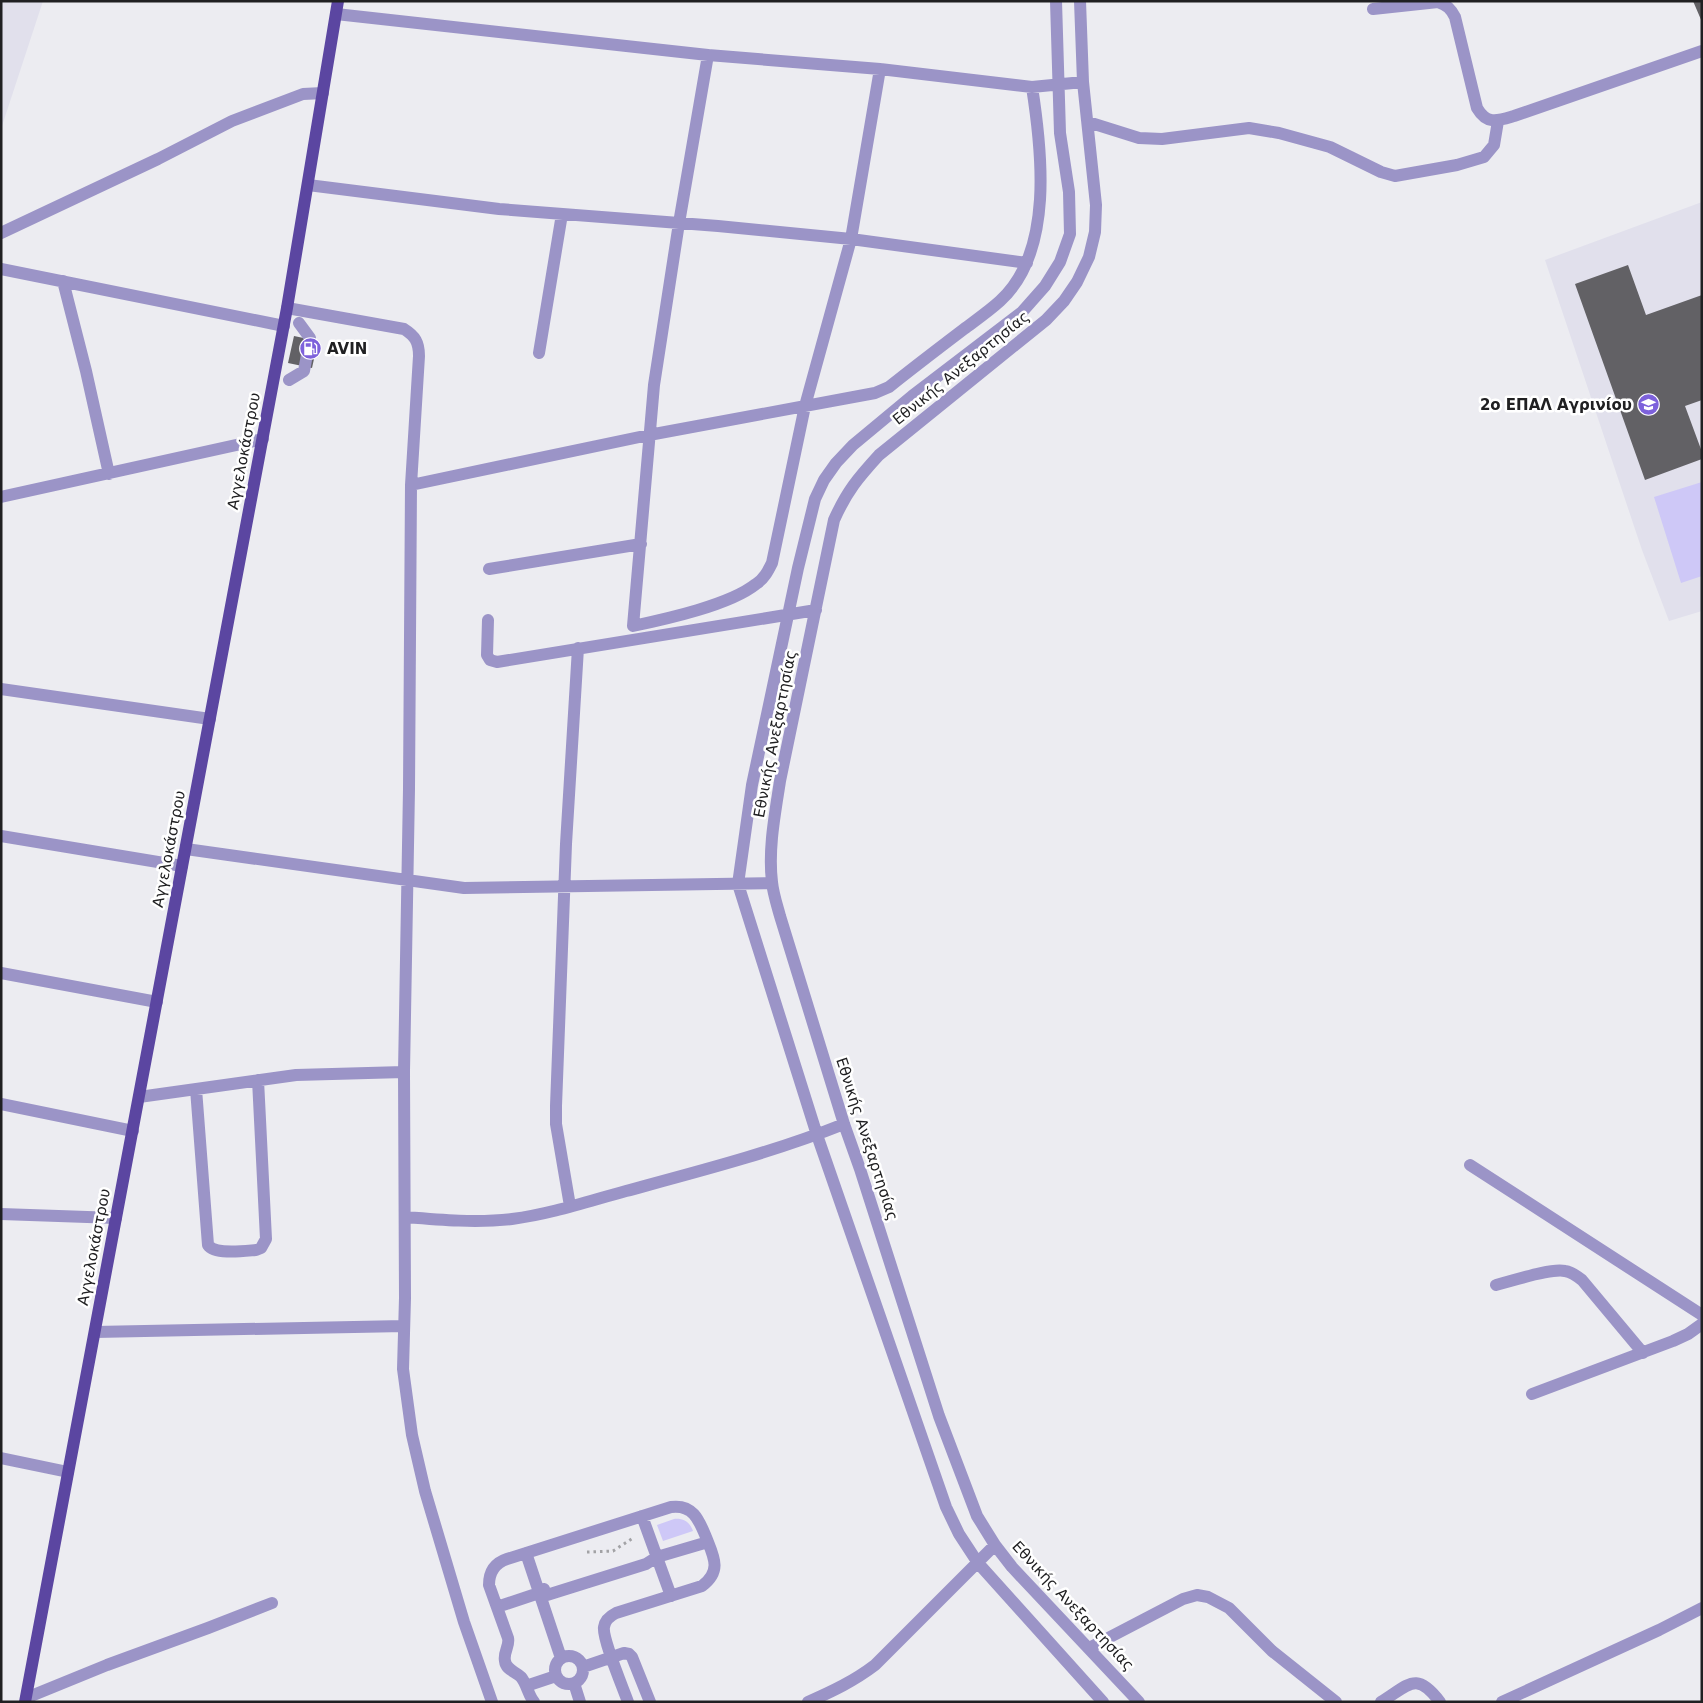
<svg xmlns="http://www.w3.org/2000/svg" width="1703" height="1703" viewBox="0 0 1703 1703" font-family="'DejaVu Sans',sans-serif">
<rect width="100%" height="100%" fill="#ececf1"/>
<path fill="#e1e0ec" d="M1,1H43L1,129Z
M1702,202V611L1669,621L1642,550L1545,260Z"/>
<path fill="#cec8f7" d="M1702,482V576L1681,583L1654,497Z
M674,1519C683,1518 690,1522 693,1531L663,1541L657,1525Z"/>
<path fill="#626165" d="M1693,1H1702V22Z
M1628,265L1646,315L1702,295V400L1685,406L1702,452V459L1645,480L1575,284Z
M294,336L318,341L312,368L288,363Z"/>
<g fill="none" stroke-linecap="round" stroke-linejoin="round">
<path stroke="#a2a2a5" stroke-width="3" stroke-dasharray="2.5 4" stroke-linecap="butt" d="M587,1552L613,1551L633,1538"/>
<path stroke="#9b94c7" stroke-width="12" d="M1056,1L1060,133L1069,192L1070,234L1060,262L1045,286L1022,312L912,396L853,445L836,463L824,480L815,499L798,568L752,785L738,884L817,1135L946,1507L959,1534L978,1563L1103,1702
M1080,1L1083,82L1096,205L1095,232L1089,257L1077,282L1064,301L1046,320L879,455C858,478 847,491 834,520L780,781C775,814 768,849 772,882C773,893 777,905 780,916L844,1124L860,1169L939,1416L977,1516L995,1545L1012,1567L1139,1702
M1373,9L1438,2C1447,5 1451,9 1455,17L1477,108C1487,125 1497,121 1514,116L1702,51
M336,14L708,55L880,69L1032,87L1083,82
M708,55L679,223L654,385L633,626C666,619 730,605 756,584C764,579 768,571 772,563L805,406L851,239L880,69
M1088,122L1139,138L1162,139L1249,128L1279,133L1330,147L1381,172L1395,176L1457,165L1484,157L1494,145L1498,121
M308,185L499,209L718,226L851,239L1027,263
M1,233L158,159L232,121L303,94L323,93
M1,269L284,326
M63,281L86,371L109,474
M287,308L404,329C415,336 419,342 419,356L411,485L409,789L404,1072L405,1298L403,1369L412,1435L425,1491L464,1622L492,1702
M539,353L562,214
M289,380L304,371L310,338L299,323
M411,485L649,435L875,393L889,387C914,367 939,348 964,329C976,320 989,311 1000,301C1054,252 1042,151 1032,87
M1,497L263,439
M489,569L641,544
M488,620L487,655L490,660L497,662L816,610
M1,689L210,719
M1,836L182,866
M186,849L464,888L772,883
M1,973L157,1002
M196,1089L208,1245C215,1255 244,1251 256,1250L261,1248L266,1239L258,1080
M139,1097L296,1075L404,1072
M1,1104L133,1131
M1470,1165L1702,1315
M570,1206L556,1124V1106L566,844L578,648
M1,1214L116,1218
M406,1217C441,1220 477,1223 512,1219C551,1214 589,1201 626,1191C700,1171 774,1152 844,1124
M1496,1285C1513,1281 1549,1268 1565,1271C1572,1272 1577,1276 1582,1280L1643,1353
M95,1332L404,1326
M1532,1394L1673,1341L1688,1334L1702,1324
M1,1458L68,1472
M642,1516L671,1596
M526,1553L561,1658
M539,1593L547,1595L646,1564L657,1557L708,1542
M497,1607L539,1593L544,1589
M1089,1648L1183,1599L1197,1595L1208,1597L1229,1608L1272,1651L1336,1702
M555 1670a14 14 0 1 1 28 0a14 14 0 1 1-28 0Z
M583,1667L624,1653L629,1654L632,1657L650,1702
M574,1683L580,1702
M526,1686L556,1676
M26,1698L107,1665L208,1628L272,1603
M534,1702C528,1695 527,1684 521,1677C515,1671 506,1670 505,1661C503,1652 510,1646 508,1638L489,1585C489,1572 495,1563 507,1559L671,1507C693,1504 699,1520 706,1537C714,1557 722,1571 702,1586L616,1613C610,1616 605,1620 604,1627C602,1638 623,1688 628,1702
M808,1702C833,1691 854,1681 875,1665L995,1545
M1381,1702C1409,1685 1416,1670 1440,1702
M1502,1702L1659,1630L1702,1608"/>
<path stroke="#5b46a1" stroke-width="12" d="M25,1702L287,308L338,1"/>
</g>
<defs>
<symbol id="fuel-disc" viewBox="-11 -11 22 22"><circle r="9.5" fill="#7d61db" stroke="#fff"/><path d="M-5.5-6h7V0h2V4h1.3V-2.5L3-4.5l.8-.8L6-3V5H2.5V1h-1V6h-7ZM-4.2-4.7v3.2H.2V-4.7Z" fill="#fff"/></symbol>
<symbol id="school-disc" viewBox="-11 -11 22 22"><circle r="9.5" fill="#7d61db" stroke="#fff"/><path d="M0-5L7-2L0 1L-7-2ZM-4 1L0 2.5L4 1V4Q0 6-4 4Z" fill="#fff"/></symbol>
</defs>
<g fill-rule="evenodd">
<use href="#fuel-disc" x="298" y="336" width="25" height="25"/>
<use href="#school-disc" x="1636" y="392" width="25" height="25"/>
</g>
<g text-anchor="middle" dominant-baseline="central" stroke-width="5" stroke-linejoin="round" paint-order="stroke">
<g font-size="15" font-weight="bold" fill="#202022" stroke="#fff" text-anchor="start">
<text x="327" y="349">AVIN</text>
<text x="1632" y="405" text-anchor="end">2ο ΕΠΑΛ Αγρινίου</text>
</g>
<g font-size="15" fill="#202022" stroke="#fff">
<text transform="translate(961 368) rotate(-39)">Εθνικής Ανεξαρτησίας</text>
<text transform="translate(244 451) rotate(-79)">Αγγελοκάστρου</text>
<text transform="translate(775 734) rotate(-79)">Εθνικής Ανεξαρτησίας</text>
<text transform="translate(169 849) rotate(-79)">Αγγελοκάστρου</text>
<text transform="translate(867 1139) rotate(72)">Εθνικής Ανεξαρτησίας</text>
<text transform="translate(94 1247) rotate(-79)">Αγγελοκάστρου</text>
<text transform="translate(1073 1606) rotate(47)">Εθνικής Ανεξαρτησίας</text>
</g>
</g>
<rect width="1703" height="1703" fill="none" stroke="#202022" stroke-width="5"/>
</svg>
